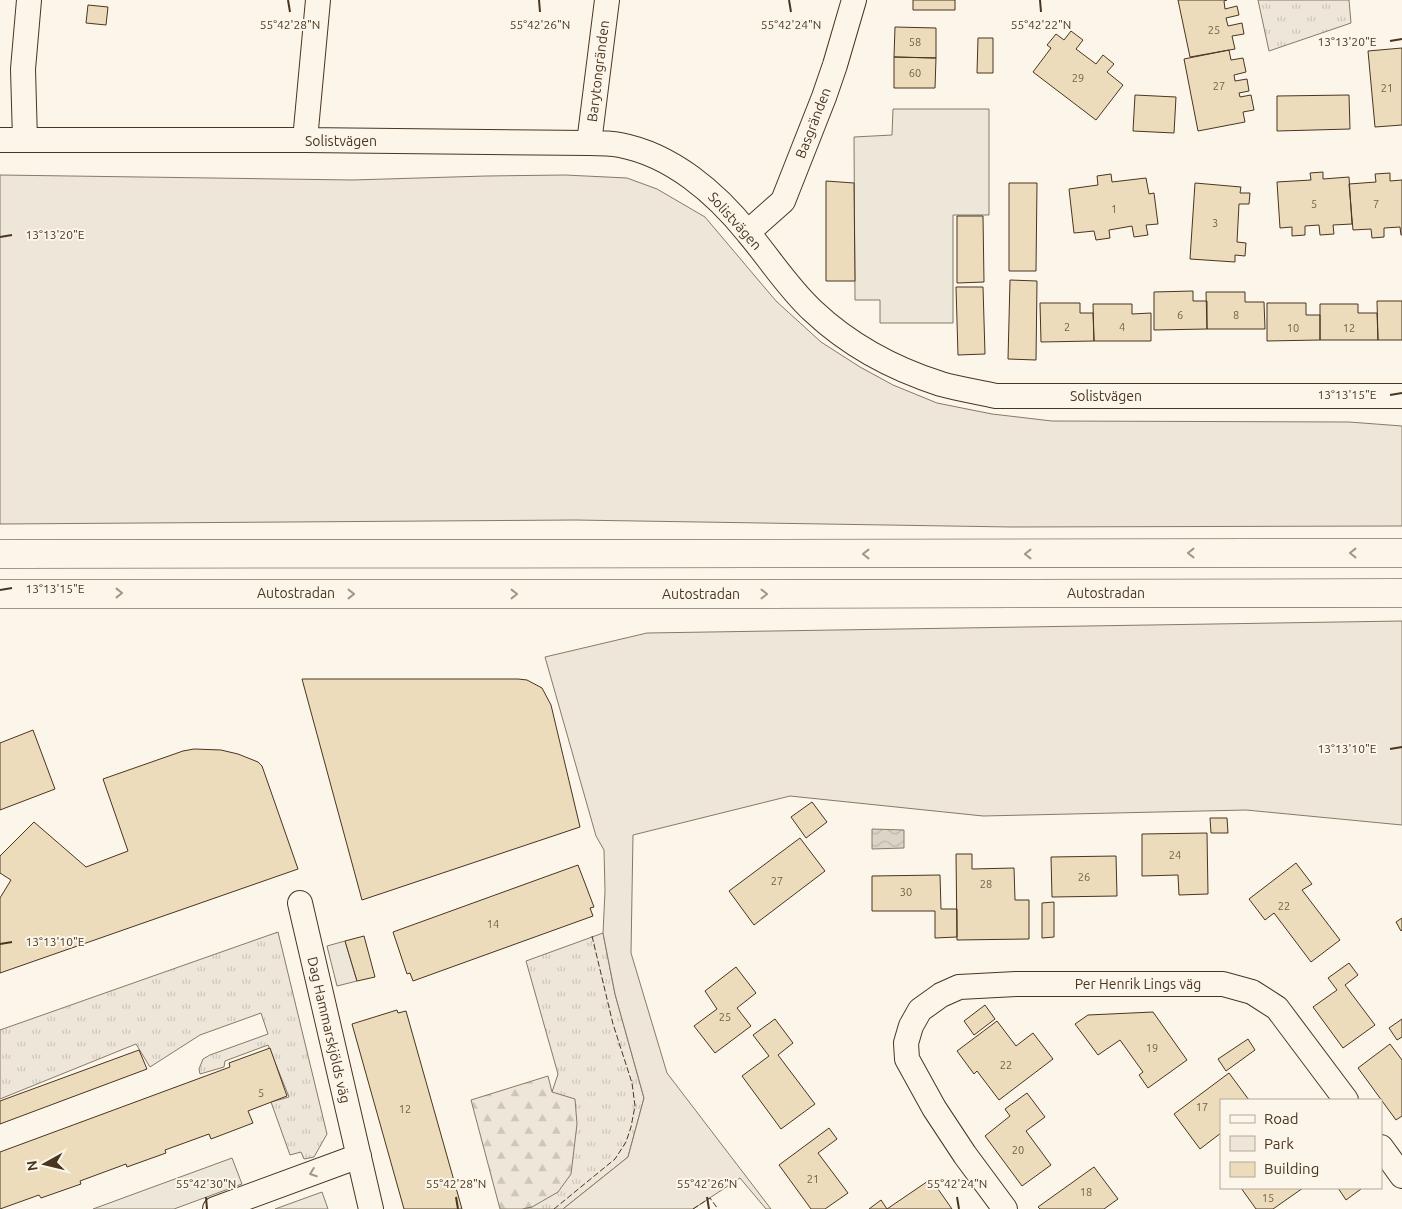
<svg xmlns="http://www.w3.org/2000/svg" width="1402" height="1209" viewBox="0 0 1402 1209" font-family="Ubuntu,sans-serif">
<defs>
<pattern id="grass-tufts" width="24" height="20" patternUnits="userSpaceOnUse" patternTransform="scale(1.25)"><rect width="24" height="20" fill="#ede6d9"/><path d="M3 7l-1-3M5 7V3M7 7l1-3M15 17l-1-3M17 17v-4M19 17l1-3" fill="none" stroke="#cdc6ba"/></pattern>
<pattern id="forest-firs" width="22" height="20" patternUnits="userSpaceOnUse" patternTransform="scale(1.25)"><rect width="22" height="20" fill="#ede6d9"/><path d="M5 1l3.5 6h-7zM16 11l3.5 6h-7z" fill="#cdc6ba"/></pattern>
<pattern id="water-waves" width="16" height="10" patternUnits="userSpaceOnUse" patternTransform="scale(1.25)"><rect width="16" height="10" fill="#dcd4c6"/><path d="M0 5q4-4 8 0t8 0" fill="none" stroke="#beb7aa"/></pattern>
</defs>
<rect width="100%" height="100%" fill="#fbf6e9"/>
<path fill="url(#grass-tufts)" stroke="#887966" d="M1258,0H1349L1351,23L1269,51Z
M278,932L327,1134L314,1157L304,1159L301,1152L290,1155L271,1102L289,1097L268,1045L225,1061L224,1067L200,1074L199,1069L203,1059L210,1055L268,1034L261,1013L200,1035L150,1067L136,1044L0,1099V1030Z
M603,933L615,994L644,1098L628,1157L563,1209H522L532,1207L552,1092L558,1074L526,961Z"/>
<path fill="url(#forest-firs)" stroke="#887966" d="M548,1076L552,1092L575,1099L577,1124L571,1174L558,1192L532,1207L522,1209H500L471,1100Z"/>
<path fill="#ede6d9" stroke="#887966" d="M0,175L352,180L486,176L565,175L627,178L657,189L705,217L776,301L821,342L860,367L893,385L937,403L992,414L1052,421L1349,422L1402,426V526L1011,527L575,520L0,524Z
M1402,621V825L1246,810L983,816L790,796L633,835L631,953L667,1073L771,1209H766L740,1178L693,1209H563L628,1157L644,1098L615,994L603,933L605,891L604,850L596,836L545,657L647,633Z"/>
<path fill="#ede7d9" stroke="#887966" d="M893,109H989V215H953V323H880V300H855L854,137L892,135Z
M345,941L357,981L337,986L327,946Z
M232,1158L242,1184L174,1209H93Z
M322,1192L328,1209H275Z"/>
<path fill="url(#water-waves)" stroke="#887966" d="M872,829L904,830V848L872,849Z"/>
<path fill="#ecdcbc" stroke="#4a3520" d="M913,0H955V10H913Z
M1178,0H1227L1224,1L1225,9L1237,6L1239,15L1226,18L1228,26L1242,23L1244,34L1232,36L1235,49L1190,57Z
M88,5L108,7L106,25L86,23Z
M895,27L936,28V58L894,57Z
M1071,31L1083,40L1076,49L1096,64L1103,55L1114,64L1107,72L1123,85L1096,120L1033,72L1051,48L1047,45L1056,34L1064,40Z
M978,38H993V73H977Z
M1402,48V125L1375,127L1368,51Z
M1229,50L1231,60L1243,58L1246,72L1234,75L1235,81L1247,79L1249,91L1239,93L1240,97L1251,95L1254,110L1243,112L1245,122L1198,131L1184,59Z
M894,57L936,58L935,88H894Z
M1135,95L1176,97L1174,133L1133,131Z
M1349,95L1350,129L1277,131V96Z
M1323,172V179L1349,177L1352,224L1333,225L1334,234L1320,235L1319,225L1305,226V235L1292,236V227L1280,228L1277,182L1311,180L1310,173Z
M1390,173V181L1402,180V235H1401L1400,227L1384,228V237L1372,238L1371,229L1353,230L1349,184L1376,182L1375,174Z
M1111,174L1112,182L1146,178L1149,194L1154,193L1158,224L1146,225L1148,235L1134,237L1132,226L1109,230L1110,238L1096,240L1094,231L1074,233L1069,189L1098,185L1097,176Z
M826,181L854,183L855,281H826Z
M1009,183H1037L1036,271H1009Z
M1195,183L1241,187L1240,193H1250L1249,204H1239L1237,242L1246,243L1245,256L1235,255V262L1190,259Z
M957,216H983L984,282L957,283Z
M1010,280L1037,281L1036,360L1008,359Z
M956,287H983L985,354L958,355Z
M1193,291V301H1207V329L1154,330V292Z
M1206,292H1245V302H1264L1265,329H1207Z
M1377,301H1402V340H1378Z
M1040,303H1080V313H1093L1094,341L1041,342Z
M1267,303H1306V315H1320V340L1267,341Z
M1093,304H1132V314L1151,313V341H1094Z
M1320,304H1358V313H1377L1378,340H1320Z
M302,679H518L527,680L542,688L551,705L580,827L362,900Z
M33,730L55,789L0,810V743Z
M194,749L221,750L238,754L258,762L262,766L298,869L0,973V898L11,880L0,873V856L34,822L86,867L128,851L103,779L183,751Z
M812,802L827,822L806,838L791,817Z
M1210,818H1227L1228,833H1211Z
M1207,833L1208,894L1179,895L1178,875L1142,876V834Z
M800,838L825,871L754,925L729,891Z
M956,854H972V869L1014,868L1015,900H1029V939L957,940Z
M1116,856L1117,896L1052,897L1051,857Z
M1296,863L1312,884L1302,890L1340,940L1311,962L1274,913L1265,920L1249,899Z
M578,865L594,907L590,908L593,916L413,981L410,973L407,974L393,932Z
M940,875L941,909H957V937L935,938V911H872V876Z
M1054,902V937L1042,938V903Z
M1402,918V930L1401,931L1396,922Z
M364,936L375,977L357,981L345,941Z
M1349,963L1358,975L1345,985L1375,1025L1343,1048L1313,1007L1337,990L1328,978Z
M736,967L756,993L737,1008L751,1026L715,1053L694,1026L717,1009L705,991Z
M985,1005L995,1019L974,1035L964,1021Z
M397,1010L398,1013L406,1011L462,1209H404L352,1024Z
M1153,1012L1187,1060L1148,1088L1139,1075L1143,1072L1120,1040L1098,1055L1075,1024L1088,1015Z
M775,1019L793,1043L778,1055L815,1104L781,1129L742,1076L769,1056L753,1035Z
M1402,1019V1037L1397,1040L1389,1028Z
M997,1021L1016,1046L1033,1033L1053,1059L999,1100L977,1071L974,1074L957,1051Z
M1248,1039L1255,1050L1226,1071L1218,1059Z
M1390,1044L1402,1060V1116L1396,1120L1358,1068Z
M270,1048L287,1096L248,1111L253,1123L211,1139L209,1134L165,1150L166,1153L127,1167L126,1164L80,1181L81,1184L41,1198L39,1195L0,1209V1152L230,1067L229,1063Z
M139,1050L147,1069L0,1124V1101Z
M1229,1073L1249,1100H1221V1133L1200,1149L1174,1114Z
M1027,1093L1045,1117L1026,1131L1051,1165L1022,1186L985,1136L1010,1116L1005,1109Z
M829,1128L837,1139L818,1153L848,1193L825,1209H811L779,1165Z
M1094,1167L1118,1199L1104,1209H1040L1038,1207Z
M931,1179L952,1209H869L881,1200L887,1209Z
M1241,1188H1303L1273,1209H1256Z
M1338,1188H1360L1361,1189L1346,1200Z"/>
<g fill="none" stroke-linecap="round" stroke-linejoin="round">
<defs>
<path id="minor" d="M0,140H305L589,143C599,143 610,143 620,145C672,155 716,193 748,233C770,259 788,288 813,311C849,345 894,369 941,384C959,389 978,392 996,396H1402
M25,140L23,69L29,0
M305,140L318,0
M589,143L607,0
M748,232L783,201L824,97L835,65L854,0
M300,903L371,1209
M1381,1147L1402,1176
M215,1209L359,1156
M1005,1209L965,1155L934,1108L907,1059L906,1043L911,1026L920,1010L941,995L959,987L1016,984H1223L1252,992L1277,1008L1346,1100"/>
<path id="motorway" d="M0,554L1402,553
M0,594H702L1402,593"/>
</defs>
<use href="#minor" stroke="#4a3520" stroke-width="26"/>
<use href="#motorway" stroke="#4a3520" stroke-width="29"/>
<use href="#minor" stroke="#fbf6e9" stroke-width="24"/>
<use href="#motorway" stroke="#fbf6e9" stroke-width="28"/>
<path stroke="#4a3520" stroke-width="1" stroke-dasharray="6 2.5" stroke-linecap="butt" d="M554,1209L615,1159L626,1142L631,1127L635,1106L632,1083L613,1024L592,936
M693,1209L710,1198L718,1209"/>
</g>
<defs><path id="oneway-chevron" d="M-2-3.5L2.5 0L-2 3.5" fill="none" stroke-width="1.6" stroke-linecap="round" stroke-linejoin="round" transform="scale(1.25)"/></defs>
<g stroke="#a29684">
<use href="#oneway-chevron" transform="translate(1191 553) rotate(180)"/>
<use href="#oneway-chevron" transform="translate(1353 553) rotate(180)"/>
<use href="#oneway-chevron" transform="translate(866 554) rotate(180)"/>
<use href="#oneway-chevron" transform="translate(1028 554) rotate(180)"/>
<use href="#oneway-chevron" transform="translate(119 593)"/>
<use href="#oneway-chevron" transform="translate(351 594)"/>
<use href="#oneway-chevron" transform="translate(514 594)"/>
<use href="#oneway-chevron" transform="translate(764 594)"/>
<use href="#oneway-chevron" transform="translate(313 1173) rotate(160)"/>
</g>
<path fill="none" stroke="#4a3520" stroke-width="2" d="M288,0L290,12M539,0L540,12M789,0L791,12M1040,0L1041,12M1390,41L1402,39M0,237L12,235M1390,395L1402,393M0,590L12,588M1390,749L1402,747M0,944L12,942M206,1197L207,1209M456,1197L458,1209M707,1197L709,1209M957,1197L959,1209"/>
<g text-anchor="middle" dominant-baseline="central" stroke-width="4" stroke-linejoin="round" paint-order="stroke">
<g font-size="11" fill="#725f47">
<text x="1214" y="30">25</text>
<text x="915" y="42">58</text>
<text x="915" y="73">60</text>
<text x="1078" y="78">29</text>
<text x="1219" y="86">27</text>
<text x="1387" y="88">21</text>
<text x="1314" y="204">5</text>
<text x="1376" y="204">7</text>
<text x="1114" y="209">1</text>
<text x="1215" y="223">3</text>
<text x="1180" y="315">6</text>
<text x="1236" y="315">8</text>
<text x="1067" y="327">2</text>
<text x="1122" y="327">4</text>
<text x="1293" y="328">10</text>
<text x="1349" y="328">12</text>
<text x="1175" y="855">24</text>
<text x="1084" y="877">26</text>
<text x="777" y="881">27</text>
<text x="986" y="884">28</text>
<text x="906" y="892">30</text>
<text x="1284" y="906">22</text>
<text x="493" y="924">14</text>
<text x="725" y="1017">25</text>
<text x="1152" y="1048">19</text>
<text x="1006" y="1065">22</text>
<text x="261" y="1093">5</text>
<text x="1202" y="1107">17</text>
<text x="405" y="1109">12</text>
<text x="1018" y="1150">20</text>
<text x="813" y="1179">21</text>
<text x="1086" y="1192">18</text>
<text x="1268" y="1198">15</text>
</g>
<g font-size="14" fill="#4a3520" stroke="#fbf6e9">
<text transform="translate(598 71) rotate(-83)">Barytongränden</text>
<text transform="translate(813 123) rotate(-69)">Basgränden</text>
<text x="341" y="141">Solistvägen</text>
<text transform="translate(735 221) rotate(48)">Solistvägen</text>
<text x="1106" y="396">Solistvägen</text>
<text x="296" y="593">Autostradan</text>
<text x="1106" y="593">Autostradan</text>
<text x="701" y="594">Autostradan</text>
<text x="1138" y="984">Per Henrik Lings väg</text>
<text transform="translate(329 1030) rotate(77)">Dag Hammarskjölds väg</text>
</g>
</g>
<g font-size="12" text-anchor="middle" fill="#4a3520" stroke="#fbf6e9" stroke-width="4" stroke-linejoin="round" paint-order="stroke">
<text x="290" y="29">55°42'28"N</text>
<text x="540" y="29">55°42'26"N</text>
<text x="791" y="29">55°42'24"N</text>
<text x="1041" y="29">55°42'22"N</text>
<text x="1347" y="46">13°13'20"E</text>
<text x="55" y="239">13°13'20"E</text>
<text x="1347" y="399">13°13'15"E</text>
<text x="55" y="593">13°13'15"E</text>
<text x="1347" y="753">13°13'10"E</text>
<text x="55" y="946">13°13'10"E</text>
<text x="206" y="1188">55°42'30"N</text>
<text x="456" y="1188">55°42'28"N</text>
<text x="707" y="1188">55°42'26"N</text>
<text x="957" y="1188">55°42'24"N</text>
</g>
<rect x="1220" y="1099" width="162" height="90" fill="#fbf6e9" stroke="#b4a999"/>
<rect x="1230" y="1115" width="25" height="8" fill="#fbf6e9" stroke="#b4a999"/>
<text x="1264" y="1124" font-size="15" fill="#4a3520">Road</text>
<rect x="1230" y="1136" width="25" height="15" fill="#ede6d9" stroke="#b4a999"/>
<text x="1264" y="1149" font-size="15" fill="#4a3520">Park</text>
<rect x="1230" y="1162" width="25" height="15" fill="#ecdcbc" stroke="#b4a999"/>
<text x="1264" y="1174" font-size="15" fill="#4a3520">Building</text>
<g transform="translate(45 1164) rotate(262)" stroke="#fbf6e9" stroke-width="4" paint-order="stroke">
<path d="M0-4L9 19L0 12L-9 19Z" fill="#4a3520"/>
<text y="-8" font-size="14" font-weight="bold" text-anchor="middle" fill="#4a3520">N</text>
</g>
</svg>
